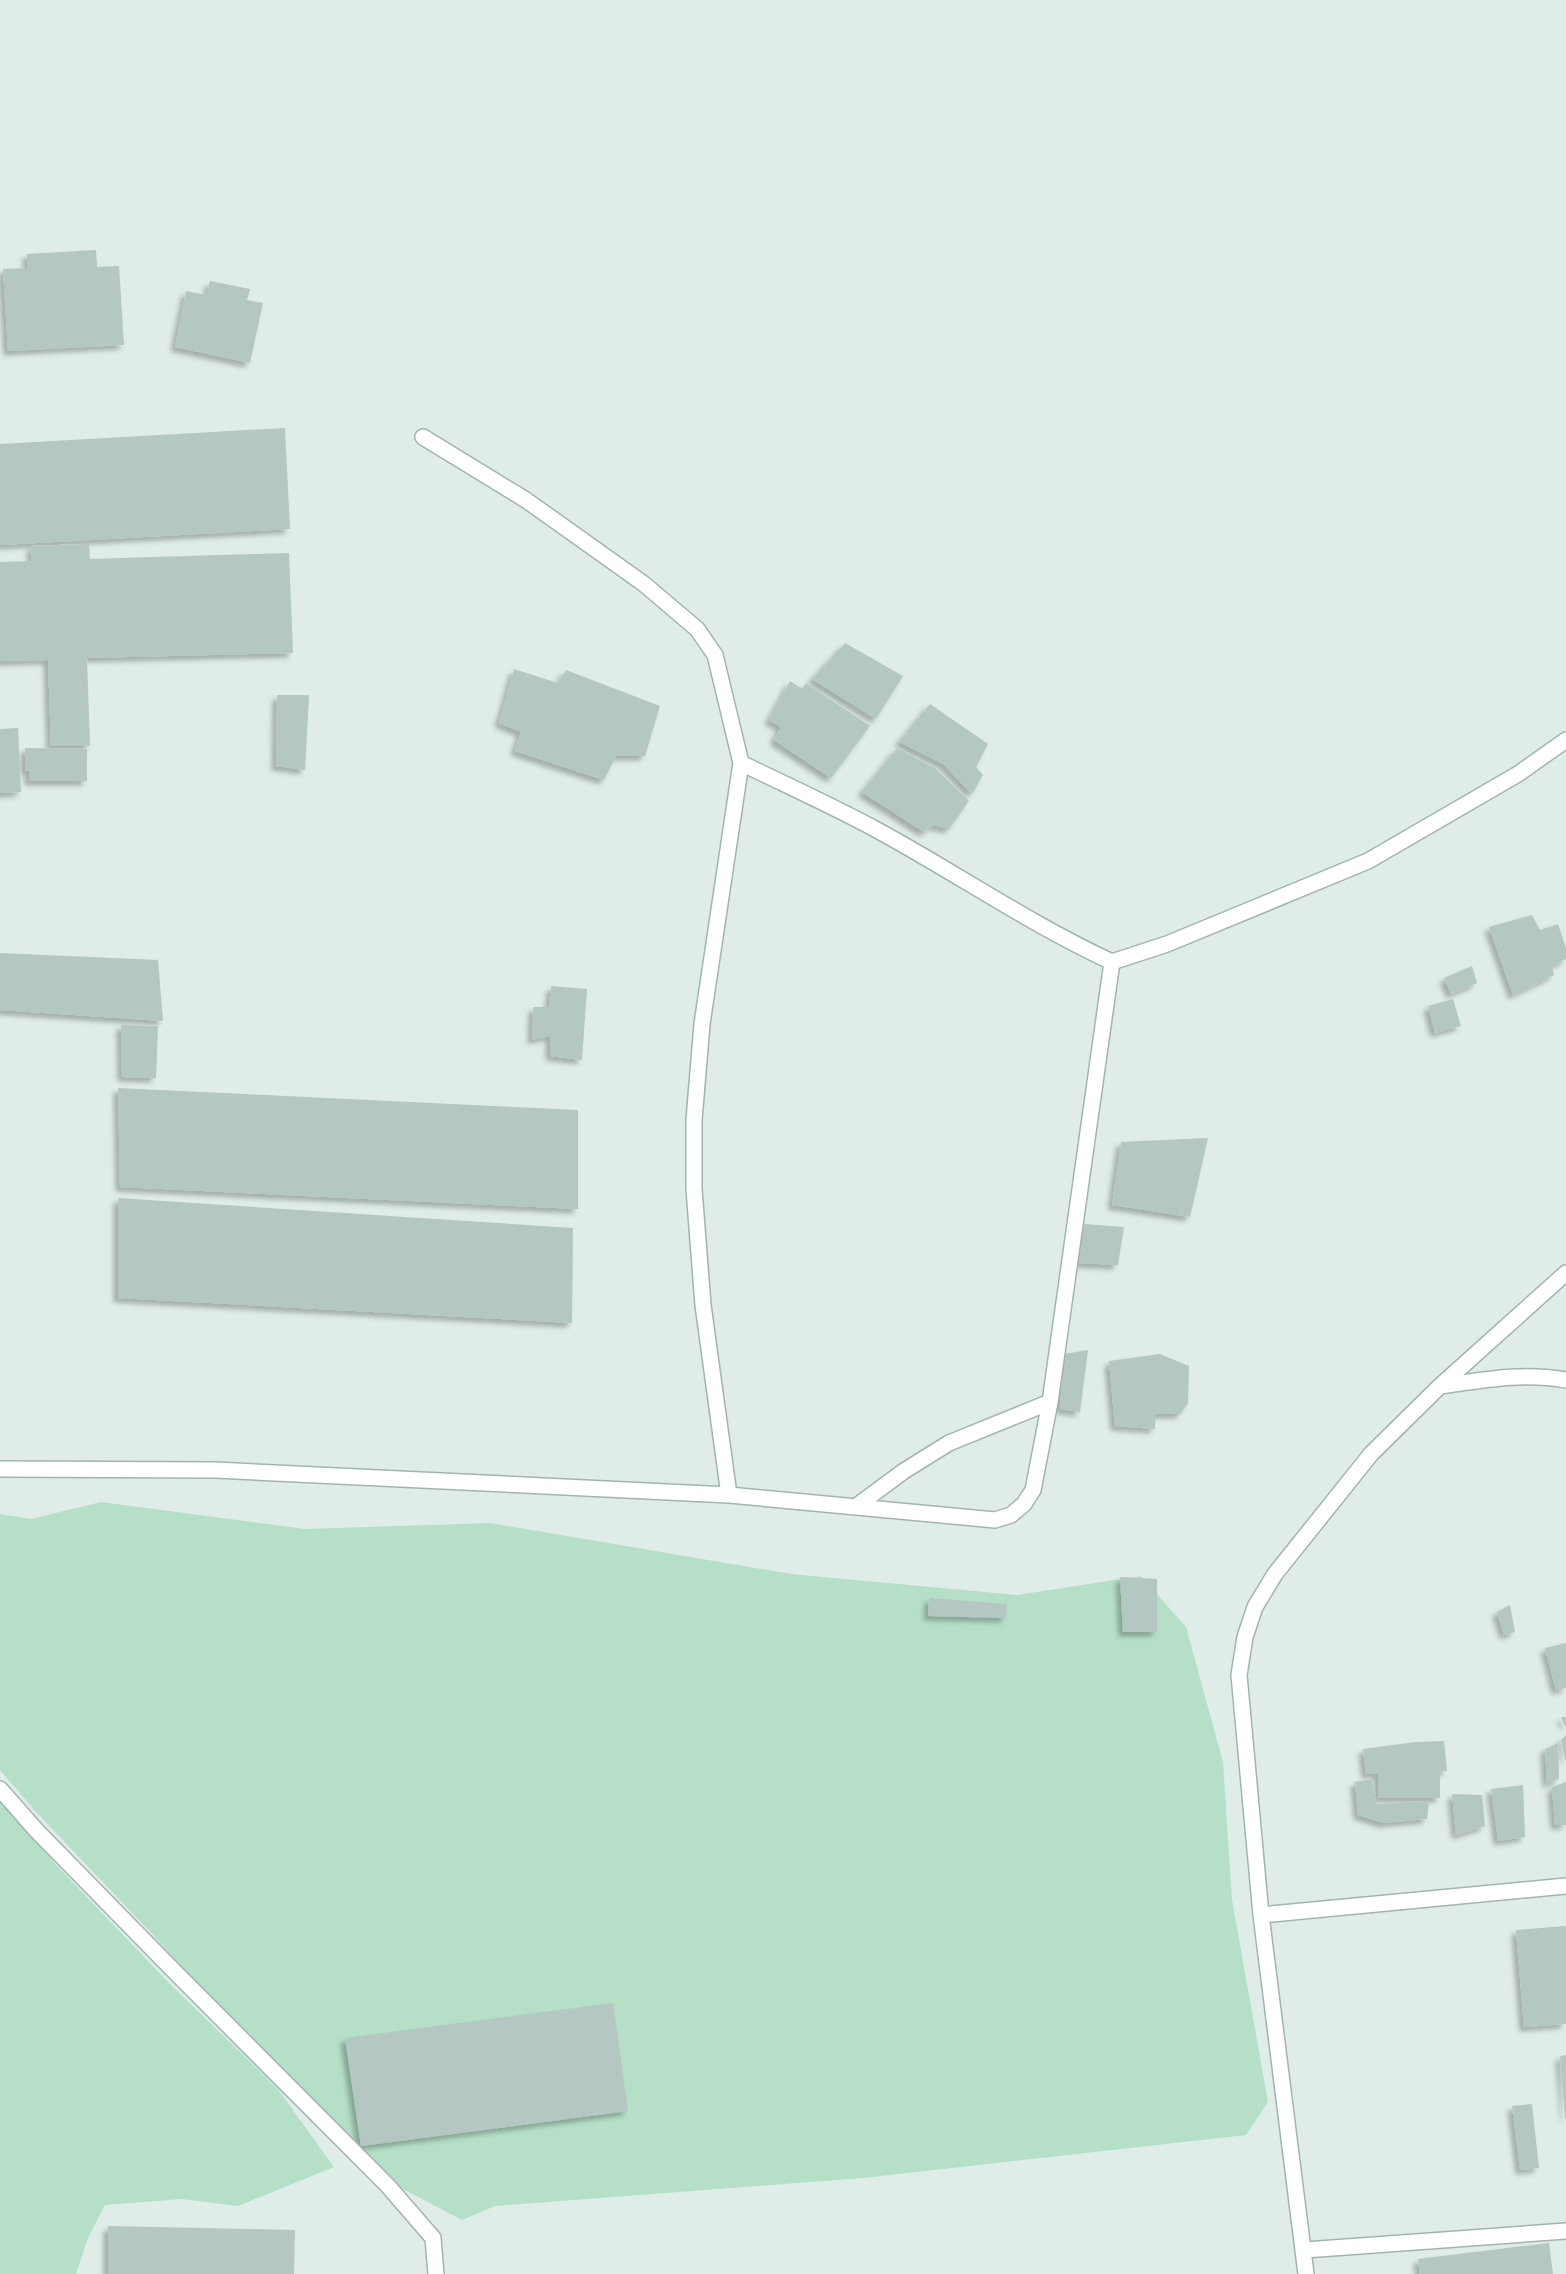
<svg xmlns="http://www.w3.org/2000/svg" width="1566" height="2274" viewBox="0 0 1566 2274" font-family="Figtree,sans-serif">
<defs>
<filter id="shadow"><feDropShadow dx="-4.5" dy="4.5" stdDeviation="2.5" flood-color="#0004"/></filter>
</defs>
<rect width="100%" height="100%" fill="#dfece8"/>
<path fill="#b5e0c7" d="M101,1502L305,1529L490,1523L791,1574L1017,1595L1141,1576L1186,1627L1223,1762L1232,1900L1268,2102L1246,2135L863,2178L495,2206L462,2220L378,2176L270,2066L154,1936L36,1812L0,1770V1514L31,1519Z
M0,1800L58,1867L170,1984L277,2088L334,2167L238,2206L182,2199L105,2205L88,2238L76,2274H0Z"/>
<path fill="#b4c7c2" filter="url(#shadow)" d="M96,250L97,267L119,266L124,345L8,351L3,269L28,268L27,254Z
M210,281L250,289L247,300L263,303L250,363L175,347L186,291L207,295Z
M285,428L290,529L0,545V444Z
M89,544L90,559L289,553L293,653L87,658L90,746H51L48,660L0,661V562L32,561L31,546Z
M845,643L903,676L876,719L812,679Z
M514,669L558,683L566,670L660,706L645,756H616L604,780L515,751L521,732L499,723Z
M790,681L802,689L806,683L870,726L831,778L774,740L781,727L769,720Z
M277,695H309L305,770L276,766Z
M930,704L988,744L976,767L983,775L972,794L943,764L899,742Z
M18,728L21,792L0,793V729Z
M25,748L87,749V781H29V771L25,770Z
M897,748L935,768L969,801L949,829L933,825L924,832L862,792Z
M1532,915L1540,930L1558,924L1566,948V959L1552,966L1554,975L1513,995L1489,927Z
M0,953L158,960L163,1021L0,1010Z
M1472,966L1477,983L1451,994L1444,978Z
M551,986L587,989L582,1060L550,1056V1036L532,1040L533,1007H549Z
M1453,999L1461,1026L1435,1033L1428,1006Z
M121,1025L158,1026L156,1078L122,1077Z
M118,1088L578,1110V1209L120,1187Z
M1208,1138L1190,1217L1112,1205L1121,1142Z
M118,1198L573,1228L572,1323L118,1298Z
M1084,1224L1124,1227L1118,1265L1079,1263Z
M1088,1350L1080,1412L1060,1409L1064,1354Z
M1160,1354L1189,1366L1188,1403L1180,1414H1156L1155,1429L1115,1426L1109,1361Z
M1120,1577L1157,1579V1632H1123Z
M929,1598L1007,1604L1006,1618L928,1616Z
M1510,1605L1515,1632L1504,1635L1497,1612Z
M1566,1643V1688L1556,1690L1545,1648Z
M1561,1717H1566V1728Z
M1566,1735V1760H1565L1561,1740Z
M1444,1741L1447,1771L1440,1772V1798H1378V1773L1366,1774L1363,1749L1416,1742Z
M1558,1743L1559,1779L1547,1783L1545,1749Z
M1372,1779L1376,1804L1429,1801L1427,1819L1383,1823L1358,1815L1355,1782Z
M1566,1782V1825H1555L1552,1787Z
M1523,1785L1525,1837L1498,1841L1491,1789Z
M1452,1794L1482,1795L1485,1826L1456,1835Z
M1566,1926V2024L1524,2027L1516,1930Z
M613,2003L628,2111L361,2146L345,2038Z
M1566,2055V2118H1565L1560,2056Z
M1532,2104L1539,2168L1520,2170L1512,2106Z
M108,2226L295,2230L294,2274H108Z
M1549,2243L1553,2274H1420L1418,2259Z"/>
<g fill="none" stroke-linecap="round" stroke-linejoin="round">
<defs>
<path id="minor" d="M423,437L526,500L644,584L697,629L715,655L741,763C786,785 833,806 877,830C956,873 1030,924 1112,962L1167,944L1368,861L1518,774L1566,740
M1440,1386C1483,1380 1522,1372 1566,1380
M0,1469L215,1470L729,1495L995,1520L1011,1515L1024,1504L1033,1490L1050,1402L1112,962
M729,1495L703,1305L694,1189V1120L702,1024L741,763
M858,1505L904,1471L949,1443L1050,1402
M0,1789L36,1830L173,1970L388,2186L433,2238L436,2274
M1261,1915L1566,1886
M1305,2250L1566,2231
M1306,2274L1261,1915L1239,1675L1245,1637L1255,1607L1275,1574L1371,1454L1440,1386L1566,1273"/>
</defs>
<use href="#minor" stroke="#a1b5b0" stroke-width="18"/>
<use href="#minor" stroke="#fff" stroke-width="15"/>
</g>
</svg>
